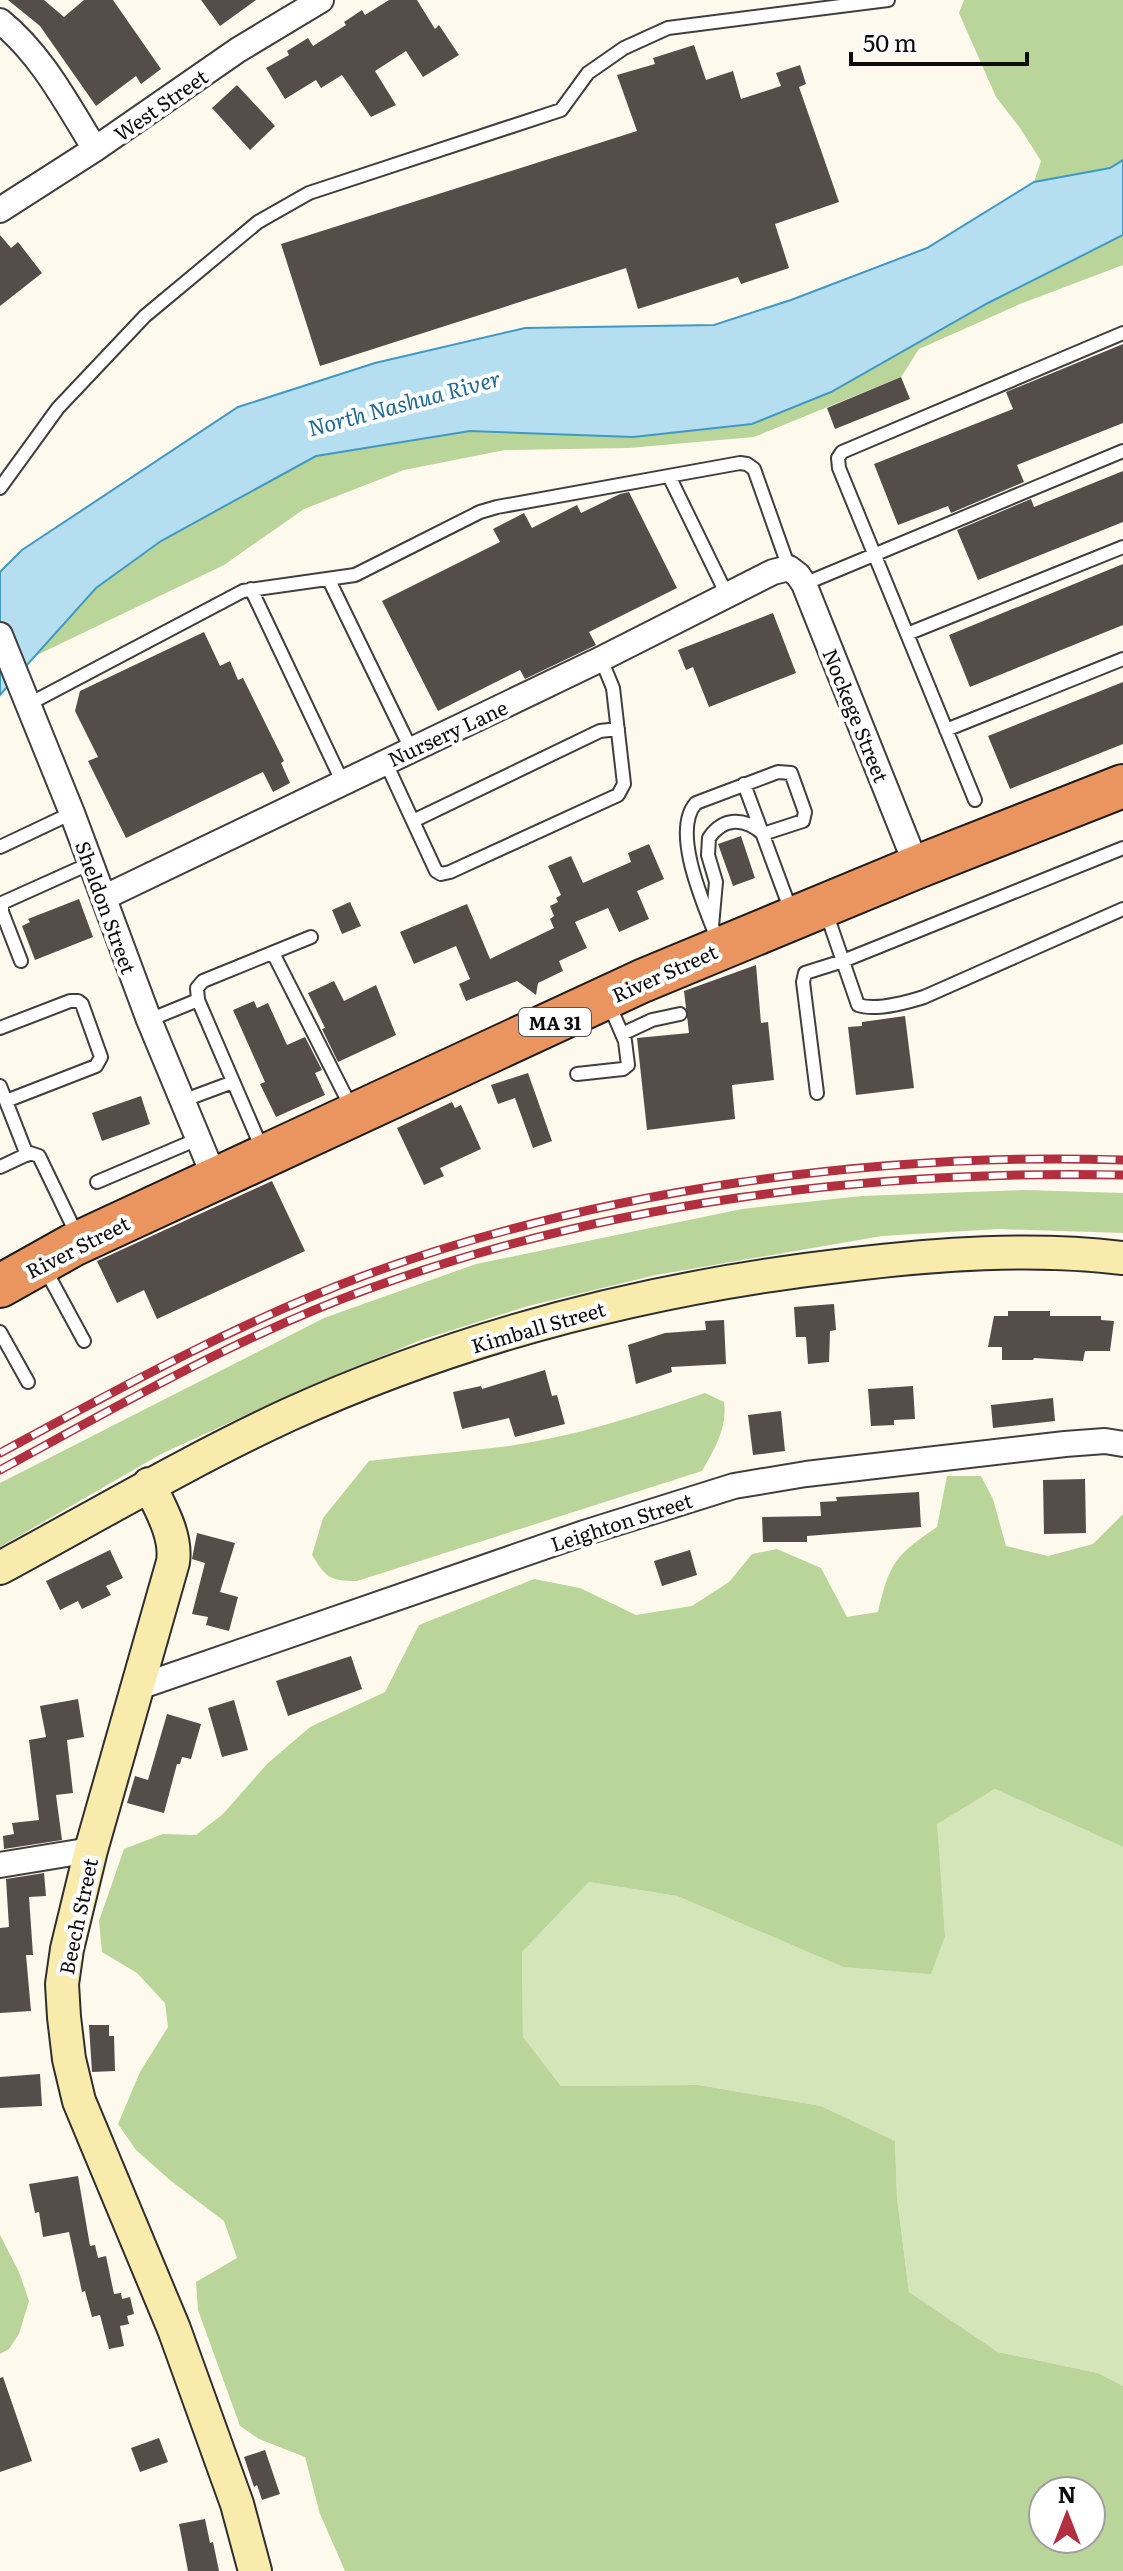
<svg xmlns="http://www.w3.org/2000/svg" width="1123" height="2571" viewBox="0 0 1123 2571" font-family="Literata,serif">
<rect width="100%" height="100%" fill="#fef9ed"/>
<path fill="#d3e5b9" d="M995,1789L1123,1847V2386L1098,2373L998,2352L909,2292L897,2197L895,2141L821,2106L699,2085L561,2086L523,2037L522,1952L589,1882L677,1896L843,1967L945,1936L936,1824Z"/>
<path fill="#b9d599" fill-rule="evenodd" d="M964,0H1123V160L1110,168L1034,182L1041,161L1020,128L996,97L959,13Z
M1123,235V265L1020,304L919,349L901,377L754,437L629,448L505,450L404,470L304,509L224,565L35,656L96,588L161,541L316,456L470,431L633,437L752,424L831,392L988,303Z
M1025,1190L1123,1193V1233L998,1229L882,1236L656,1275L528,1306L421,1340L307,1387L161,1454L0,1547V1483L324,1318L476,1264L742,1209L862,1196Z
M705,1393L724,1402C728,1427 714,1450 702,1471L357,1581C330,1581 326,1578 312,1555L323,1518L369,1461C415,1455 463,1452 509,1446C576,1436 641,1415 705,1393Z
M947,1476H981L993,1499L1006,1546L1048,1556L1093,1544L1123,1514V1847L995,1789L937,1824L945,1936L931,1974L843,1967L677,1896L589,1882L522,1952L523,2037L561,2086L699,2085L821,2106L895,2141L897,2197L909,2292L998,2352L1098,2373L1123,2386V2571H345L320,2514L305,2457L259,2439L240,2426L198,2310L196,2282L237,2258L224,2221L171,2181L136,2150L118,2124L140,2072L168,2027L165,2003L137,1973L102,1952L99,1921L124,1849L163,1834L196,1835L223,1814L267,1764L310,1727L385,1692L419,1625L534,1579L580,1588L636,1615L692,1606L729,1582L752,1554L777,1549L821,1568L847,1617L878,1612C890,1563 894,1556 937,1527ZM1043,2491H1091V2539H1043Z
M0,2235L19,2272L29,2301L19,2334L9,2349L0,2354Z"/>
<path fill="#b5dff1" stroke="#4199c3" stroke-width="2" d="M1123,160V235L988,303L831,392L752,424L633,437L470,431L316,456L161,541L96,588L0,695V572L22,550L238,407L375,363L525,328L714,325L791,300L927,248L1034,182L1110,168Z"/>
<path fill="#544d49" d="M8,0H44L64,17L84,0H113L161,69L141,84L136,76L96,106L40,26Z
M201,0H256L220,26Z
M389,0H417L435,29L439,25L459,55L423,77L406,51L375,71L396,105L371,117L342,75L321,88L316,80L285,99L266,68L289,55L287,51L308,38L313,46L346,25L344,22L362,10L365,15Z
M694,45L706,80L733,71L741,99L781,86L776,73L800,65L806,84L799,87L839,202L775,224L789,268L741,284L738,277L638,309L626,268L320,366L281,244L637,131L617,75L655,64L653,58Z
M237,85L275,126L250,150L212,108Z
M0,235L11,248L18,242L42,273L0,306Z
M1123,344V423L1017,465L1024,482L951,513L948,506L898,525L874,464L1013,409L1006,392Z
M901,377L910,399L835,429L827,408Z
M1123,471V522L978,580L957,530L1031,499L1034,507Z
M629,492L677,588L589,632L596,645L525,679L520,670L438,711L382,601L500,542L493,529L524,513L532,528L577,505L581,513L620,494Z
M1123,564V625L970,687L949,635Z
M773,613L796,673L709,707L693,667L686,670L678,650Z
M204,632L220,666L230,661L238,680L243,678L284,761L281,763L290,783L273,792L263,772L126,838L88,761L98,757L75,711L80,691Z
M1123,682V744L1010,789L988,736Z
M741,836L755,878L733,886L718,844Z
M649,844L664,879L637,891L649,919L619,932L608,908L575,922L587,948L559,961L563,971L538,983L536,995L517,981L466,1001L459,984L470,979L456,946L414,964L400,932L467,904L490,959L554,928L550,919L554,916L550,906L558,902L556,898L561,895L548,866L571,856L583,883L631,862L628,853Z
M79,899L93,937L35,960L22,926L30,922L28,919Z
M350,902L361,926L342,934L332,910Z
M756,965L761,1023L768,1022L774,1080L732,1085L735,1119L647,1130L637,1038L689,1033L684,991Z
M334,981L344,1001L376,985L396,1035L338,1062L322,1029L325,1028L308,993Z
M254,1001L257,1008L268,1003L287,1045L305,1037L322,1070L315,1073L325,1095L276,1117L260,1084L265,1082L233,1010Z
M905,1016L914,1088L856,1095L848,1027L862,1026V1022Z
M528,1073L552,1141L533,1148L515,1098L498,1104L491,1085Z
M141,1096L150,1124L102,1141L92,1113Z
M452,1102L455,1108L461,1105L481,1149L440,1168L444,1176L424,1185L397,1128Z
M272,1181L305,1251L157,1319L144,1290L117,1303L97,1261Z
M834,1304L836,1330L830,1331L829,1362L808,1364L806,1337H796L794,1307Z
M1008,1311H1050V1316H1101V1320L1114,1321L1110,1351H1085L1083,1361L1034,1358L1033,1360H1002V1347H988L994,1316H1008Z
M724,1320L726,1364L671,1367L672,1372L636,1384L628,1345L665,1333L706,1330L705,1321Z
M545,1370L552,1396L557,1395L565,1424L515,1437L509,1418L462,1429L453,1392L481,1386L482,1389Z
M913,1386L915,1419L894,1420V1425L871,1426L868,1389Z
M1053,1398L1055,1421L993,1428L991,1405Z
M781,1411L785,1451L753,1455L748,1415Z
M1085,1479L1086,1533L1044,1534L1043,1480Z
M919,1492L921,1527L807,1536V1542H763L762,1517L821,1516L820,1502L837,1501L836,1497Z
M197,1533L235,1543L220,1592L238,1597L229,1631L206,1625L208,1617L192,1614L205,1563L192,1559Z
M110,1550L123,1578L106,1586L111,1595L82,1609L78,1601L60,1610L46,1581Z
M690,1550L697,1575L662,1586L654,1561Z
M351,1656L362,1689L288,1716L276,1681Z
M78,1699L84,1737L67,1740L73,1793L56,1795L62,1840L4,1849L3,1836L14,1834L12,1823L39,1820L29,1740L46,1737L40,1706Z
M234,1700L248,1750L222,1757L208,1708Z
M167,1714L201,1724L191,1759L182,1757L180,1764H177L164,1813L127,1803L135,1776L148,1780Z
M44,1873L46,1896L29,1897L33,1955H26L31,2011L0,2013V1928L9,1927L6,1879Z
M89,2025H109V2036H114L115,2071L92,2072Z
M40,2074L42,2106L0,2108V2077Z
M78,2176L90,2246L95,2245L98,2258L106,2256L114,2294L121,2293L122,2299L130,2297L134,2314L127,2316L129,2324L120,2326L124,2346L109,2349L100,2315L92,2317L85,2291L82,2292L69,2232L43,2237L39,2212L35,2213L29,2184Z
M3,2377L32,2461L0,2472V2378Z
M159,2438L168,2462L140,2472L131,2448Z
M265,2450L280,2494L262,2500L257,2485L254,2487L244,2457Z
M205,2519L210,2543L213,2542L219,2571H188L179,2524Z"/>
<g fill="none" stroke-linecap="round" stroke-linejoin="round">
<defs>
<path id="lane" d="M669,476L727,595
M0,488L58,408L145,316L258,222L309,193L561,110L588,73L624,48L668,28L888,0
M329,580L411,749
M804,584L1123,451
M251,589L342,781
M907,634L1123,547
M29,704L243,591L355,575L480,512L497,507L740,463L747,464L754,469L789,568
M946,730L1123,659
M385,761L436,871L441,874L450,872L618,795L624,784L613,688L601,659
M744,784L791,911
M975,800L839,468L838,458L842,452L1123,333
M413,821L600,731L618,729
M0,847L72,813
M826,912L858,1005C876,1011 905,1003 924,997L1123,909
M712,926L716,882L708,855L709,838C723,817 745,817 763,834L803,821L805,812L791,773L778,772L696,803C670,832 706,909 718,941
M273,953L351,1107
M21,961L2,912V903L91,863
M198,1000L197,988L203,981L311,937
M149,1020L198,1000L263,1151
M0,1028L70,1001H78L82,1004L101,1057L96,1066L6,1101
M622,1034L652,1020L680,1014
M577,1074L623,1069L628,1065L625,1041L609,1004
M0,1086L27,1155
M817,1093L803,982L805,973L843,961L1123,848
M182,1101L233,1082
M0,1167L30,1153L39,1156L78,1237
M97,1182L198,1139
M45,1269L84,1341
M0,1332L28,1382"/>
<path id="street" d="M0,21C42,55 67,104 95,149
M0,210L95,149L238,50L321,0
M0,635L72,813L149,1020L215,1179
M105,897L601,659L773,572L789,568L798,575L804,584L917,867
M139,1687L584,1533L734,1486L806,1474L1065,1444L1105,1441L1123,1444
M0,1865L91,1850"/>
<path id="secondary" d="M149,1484C160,1508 177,1535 173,1562L91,1850L67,1949L62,1984L64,2017L69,2059L79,2101L174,2329L237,2504L255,2571
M0,1568C96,1516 189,1461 288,1415C464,1335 654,1287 846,1265C938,1254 1030,1247 1123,1258"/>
<path id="highway" d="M0,1286L73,1245L642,981L917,867L1123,786"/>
</defs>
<use href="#lane" stroke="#3f3f3f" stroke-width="16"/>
<use href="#street" stroke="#3f3f3f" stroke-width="28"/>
<use href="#secondary" stroke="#2e2e2e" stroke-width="36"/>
<use href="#highway" stroke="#1d1d1d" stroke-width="46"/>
<use href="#lane" stroke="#fff" stroke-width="12"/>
<use href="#street" stroke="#fff" stroke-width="24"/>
<use href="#secondary" stroke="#f9ebac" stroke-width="32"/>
<use href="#highway" stroke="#ea945f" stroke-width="42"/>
<defs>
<path id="rail" d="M0,1453C118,1389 237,1323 363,1276C596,1190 875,1152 1123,1160
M0,1470C120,1405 239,1336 368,1289C608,1202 869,1170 1123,1175"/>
</defs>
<use href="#rail" stroke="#b22f3f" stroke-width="9"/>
<use href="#rail" stroke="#fff" stroke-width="6" stroke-dasharray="18" stroke-linecap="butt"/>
</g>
<g text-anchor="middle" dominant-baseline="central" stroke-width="8" stroke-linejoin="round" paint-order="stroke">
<rect fill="#fff" stroke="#555" stroke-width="2" x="519" y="1008" width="72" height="28" rx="6"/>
<g font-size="18" font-weight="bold" fill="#0c0c0c">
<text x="555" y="1022">MA 31</text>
</g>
<g font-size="20" fill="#0c0c0c" stroke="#fff">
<text transform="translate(160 104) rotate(-35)">West Street</text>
<text transform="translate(857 715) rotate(68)">Nockege Street</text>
<text transform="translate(447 732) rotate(-25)">Nursery Lane</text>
<text transform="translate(107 907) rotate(70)">Sheldon Street</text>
<text transform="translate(664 972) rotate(-24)">River Street</text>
<text transform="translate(77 1246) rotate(-27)">River Street</text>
<text transform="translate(538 1326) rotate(-16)">Kimball Street</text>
<text transform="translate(621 1521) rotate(-18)">Leighton Street</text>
<text transform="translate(77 1916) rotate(-78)">Beech Street</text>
</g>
<g font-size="22" font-style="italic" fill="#1f6a94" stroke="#fff">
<text transform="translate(404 402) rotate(-15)">North Nashua River</text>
</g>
</g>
<g transform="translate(1067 2515)"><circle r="38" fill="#ffffff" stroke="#9e9e9e" stroke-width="2"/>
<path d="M0-6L14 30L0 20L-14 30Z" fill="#b22f3f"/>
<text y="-12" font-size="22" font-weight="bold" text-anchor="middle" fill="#0c0c0c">N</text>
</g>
<path d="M851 52v12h176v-12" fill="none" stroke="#0c0c0c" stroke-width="4"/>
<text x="863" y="52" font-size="24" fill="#0c0c0c" stroke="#ffffff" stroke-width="6" paint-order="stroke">50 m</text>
</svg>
